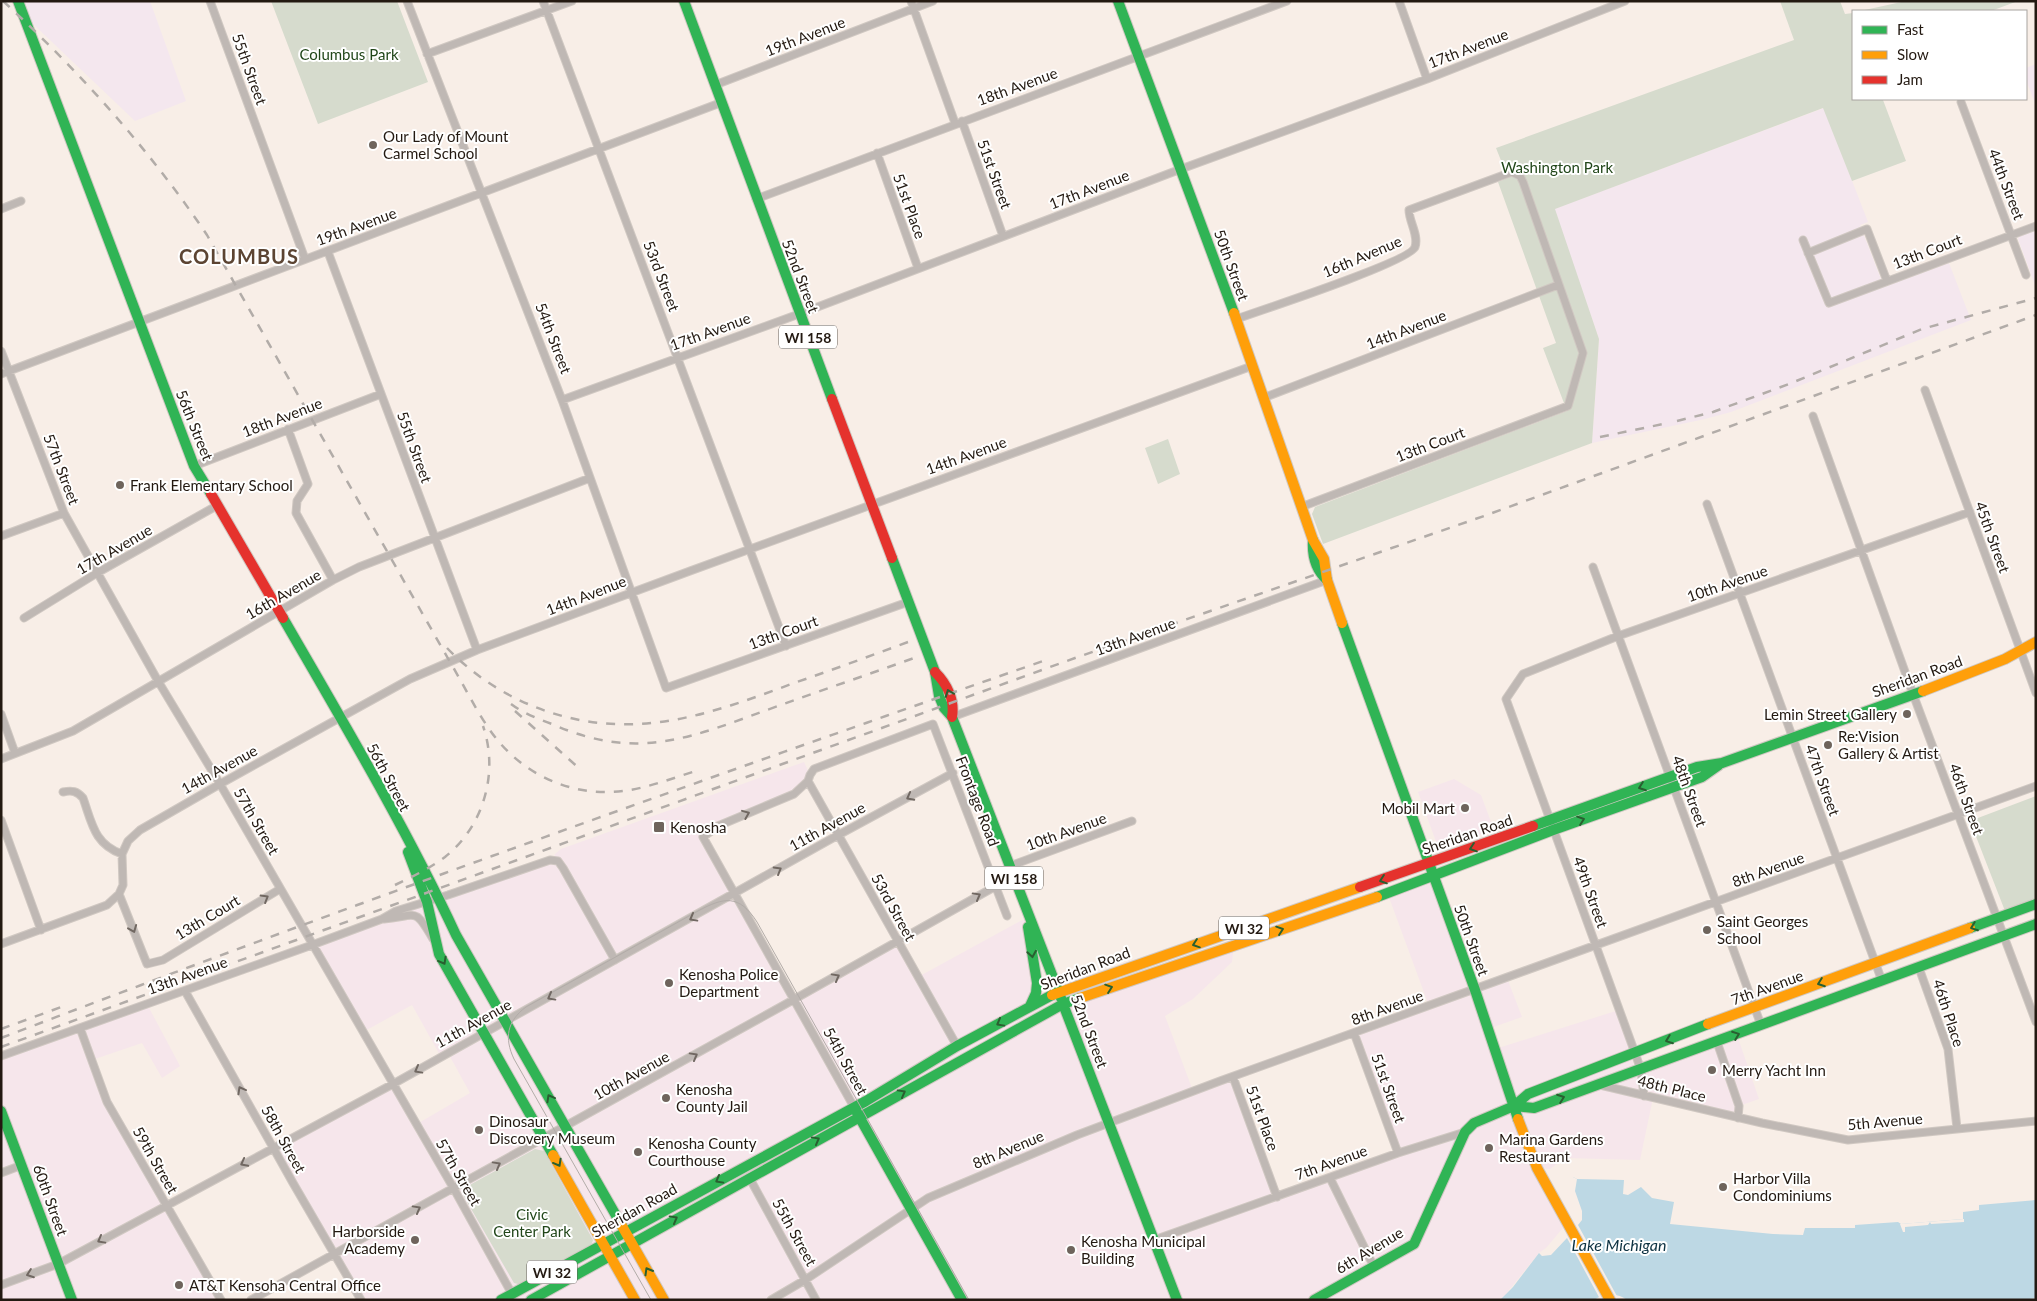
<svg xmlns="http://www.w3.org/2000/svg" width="2037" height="1301" viewBox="0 0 2037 1301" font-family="Lato,sans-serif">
<rect width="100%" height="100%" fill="#f8eee7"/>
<path fill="#f6e6eb" d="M804,762L810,775L794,794L718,826L704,837L795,999L897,942L918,977L1026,918L1037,983L1031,1008L1063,1004L1234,945L1232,962L1193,999L1165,1016L1193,1091L1233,1077L1277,1197L1398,1153L1354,1033L1429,1006L1387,892L1433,876L1474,990L1507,978L1522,1017L1488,1029L1495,1049L1619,1010L1641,1070L1738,1038L1759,1099L1739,1106L1738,1118L1653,1098L1640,1160L1565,1158L1550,1169L1537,1168L1568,1225L1548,1250L1539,1253L1501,1300H361L272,1149L393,1084L417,1124L470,1093L448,1053L441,1057L412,1005L363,1032L312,945L382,919L553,860L555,854L561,849Z
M1454,779L1481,795L1494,830L1439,850L1418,792Z
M147,1004L180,1066L162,1078L142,1043L92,1060L107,1102L221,1300H1V1058Z"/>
<path fill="#f4e7ee" d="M24,1H150L186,101L135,121L32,23Z
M2036,64V106L2026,80V68Z
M1824,108L1868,222L1860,225L1884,287L1949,263L1971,320L1731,412L1705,419L1592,443L1599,339L1554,209Z
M2036,231V288L2018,239L2019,236Z"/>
<path fill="#d6dbcd" d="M271,1H397L428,82L318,124Z
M1780,1H1840L1845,14L1853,13V99H1886L1883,100L1906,161L1852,181L1823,108L1555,209L1599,339L1592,443L1323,544L1312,514L1315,507L1567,411L1543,348L1556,343L1498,182L1508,178L1496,148L1794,40Z
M1906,1H2018L1991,11H1860Z
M1168,439L1180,474L1158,484L1145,448Z
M2036,796V899L2005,911L1970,821Z
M535,1149L544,1151L593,1240L591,1246L522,1285L514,1283L463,1195L466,1187Z"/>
<path fill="#bdd8e4" d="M1573,1177L1577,1179L1624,1180L1623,1194L1628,1195L1641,1187L1652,1198L1674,1202L1670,1224L1773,1234L1803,1235L1805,1228H1855V1225L1898,1222L1901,1224L1963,1219V1212L1979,1210V1205L2036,1200V1298L2024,1300H1627C1619,1293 1603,1293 1594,1300H1500L1513,1287L1539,1253H1542L1575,1218Z"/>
<path fill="#f8eee7" d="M1571,1176L1577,1179L1575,1191L1582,1211V1220L1578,1225L1618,1298L1600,1299L1567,1238L1551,1255L1542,1256L1539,1253L1546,1248L1573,1216L1574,1211L1567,1190Z
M1964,1219V1222L1931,1224L1930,1222L1928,1225L1905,1227V1232H1903L1900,1224Z"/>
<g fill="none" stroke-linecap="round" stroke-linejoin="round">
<defs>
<path id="street" d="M210,1L305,259
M407,1L562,400L666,688L908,602
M543,1L786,646
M911,1L955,123
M1399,1L1427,79
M427,54L572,1
M715,85L933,1
M1961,102L2026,275
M962,121L1003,236
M877,153L918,268
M756,199L1287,1
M1,209L21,201
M1803,240L1829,303L2036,226
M328,252L477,650
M1808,253L1867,229L1887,281
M1236,319C1259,311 1411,261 1415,247C1419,235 1409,222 1409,210L1512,172L1520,176L1523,182L1583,353L1568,406L1301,507
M1,351L64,513L158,681L220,784L454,1189L512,1294
M1,374L720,103
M1925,390L2036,693
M1263,398L1558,285
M562,400L799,314L1181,169L1427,79L1625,1
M1813,416L1913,694L2036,1022
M288,429L308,484L297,501L296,513L333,580
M194,466L381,394
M1707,504L1882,981
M1,536L64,513
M1593,567L1761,1025
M24,618L97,573L218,505
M1,714L15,753
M952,717L1327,580
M1,759L73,731L333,580L359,567L590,478
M808,781L957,1046
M63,792C72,790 77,791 83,798C92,823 94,844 122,854
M1,820L41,930
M1010,866L1132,821
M119,894L147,964L163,960L280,889
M384,919C417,916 414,906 433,939
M1,944L107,905L119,894L123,885L122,854L128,841L140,830L220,784L410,679L477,650L690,571L1252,366
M1919,968L1948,1049L1957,1128
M185,991L293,1183L361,1300
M80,1028L107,1102L221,1300
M1354,1033L1398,1153
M1717,1042L1739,1106L1738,1118
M1,1056L312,945L382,919L396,911L448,895L550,860L558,861L563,868L615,960
M1233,1077L1277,1197
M1600,1085L1762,1123L1848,1140L2036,1121
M1644,1096L1641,1070L1635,1053L1506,699L1523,674L1618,636L1970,512
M854,1107L703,837L718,826L794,794L808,781L810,775L814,769L933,724L1007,916
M1,1173L22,1165
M749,1177L816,1300
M1330,1178L1374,1267
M1154,1240L1398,1153L1465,1132
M1,1285L58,1264L393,1084L831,839L953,773
M251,1300L784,1005L996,886
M771,1300L805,1280L928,1198L1077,1135L1220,1081L2036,786"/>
<path id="fast" d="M18,1L194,466L211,494
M684,1L832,399
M1118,1L1234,313
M1313,540C1312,555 1316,570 1327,580
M892,558L935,672L939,696L944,708L952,717L1061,998
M283,618C343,722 405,826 456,935L622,1226
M1342,623L1475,990L1518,1119
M1533,826L1697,767L1722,763L1923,691
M408,852L427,902L439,954L553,1155
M1377,897L1553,830L1702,777L1719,765
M1028,927L1037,983L1036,993L1030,1006
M1970,928L2036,904
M1063,1004L1177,1300
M1514,1106L1534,1108L2036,924
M1,1111L72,1300
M856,1111L962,1300
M501,1300L866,1101L957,1046L1052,995
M531,1300L1063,1004L1080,998
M1314,1300L1414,1244L1465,1132L1474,1123L1514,1106L1528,1094L1708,1024"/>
<path id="slow" d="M1234,313L1313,540L1324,559L1327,580L1342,623
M1923,691L2005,659L2036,642
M1052,995L1360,887
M1080,998L1377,897
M1708,1024L1970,928
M1518,1119L1537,1168L1610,1300
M553,1155L635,1300
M622,1226L664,1300"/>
<path id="jam" d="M832,399L892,558
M211,494L283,618
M935,672C947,684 955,700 952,717
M1360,887L1533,826"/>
</defs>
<use href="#street" stroke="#d0c8c2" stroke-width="9"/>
<use href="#fast" stroke="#d0c8c2" stroke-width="12"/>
<use href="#slow" stroke="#d0c8c2" stroke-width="12"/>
<use href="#jam" stroke="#d0c8c2" stroke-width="12"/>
<use href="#street" stroke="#bfb8b4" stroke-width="7"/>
<use href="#fast" stroke="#30b455" stroke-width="10"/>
<use href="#slow" stroke="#ff9f0a" stroke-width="10"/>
<use href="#jam" stroke="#e5322d" stroke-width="10"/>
<path stroke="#b2aca8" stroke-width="1" d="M651,1300L514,1059C504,1038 507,1021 526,1007L698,911C724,897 739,894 757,922L969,1300"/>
<path stroke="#b2aca8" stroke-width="2.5" stroke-dasharray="9 9" stroke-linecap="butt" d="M3,1C80,72 149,149 207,235L450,662C465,687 478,715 495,737C527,778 578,799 630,790C653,786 676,777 699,770
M1677,421L1713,412L1789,384L1922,329L2036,298
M1600,437L1668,423
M447,648C502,705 581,733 660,722C706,716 751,699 794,683C832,670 870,656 908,642
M511,704C523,713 538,719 552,724C640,763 694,736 778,706C823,690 869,674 914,658
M515,711L581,770
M395,885C412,877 430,868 445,857C484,826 499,772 483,726
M1,1029L64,1006
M1,1038C347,906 696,782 1046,660
M1,1047L1075,658L1484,516L2036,315"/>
</g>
<defs><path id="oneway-chevron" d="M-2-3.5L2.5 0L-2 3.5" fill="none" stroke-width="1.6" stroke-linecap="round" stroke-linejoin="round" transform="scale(1.25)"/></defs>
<g stroke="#295f30">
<use href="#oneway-chevron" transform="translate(949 693) rotate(-111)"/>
<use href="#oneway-chevron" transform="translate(1642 787) rotate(160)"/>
<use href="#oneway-chevron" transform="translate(1581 820) rotate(-19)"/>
<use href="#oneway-chevron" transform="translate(1473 848) rotate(161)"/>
<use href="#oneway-chevron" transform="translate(1383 880) rotate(161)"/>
<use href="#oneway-chevron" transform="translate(1974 927) rotate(159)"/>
<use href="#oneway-chevron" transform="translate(1280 930) rotate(-19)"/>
<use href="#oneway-chevron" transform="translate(1196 944) rotate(161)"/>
<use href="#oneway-chevron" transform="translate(1032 954) rotate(81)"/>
<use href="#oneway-chevron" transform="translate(443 961) rotate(61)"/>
<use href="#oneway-chevron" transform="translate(1821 983) rotate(160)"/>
<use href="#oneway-chevron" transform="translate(1109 988) rotate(-19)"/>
<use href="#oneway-chevron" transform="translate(1000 1023) rotate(151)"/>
<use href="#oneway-chevron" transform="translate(1736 1035) rotate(-21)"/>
<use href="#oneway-chevron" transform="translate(1669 1040) rotate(159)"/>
<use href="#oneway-chevron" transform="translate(902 1093) rotate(-29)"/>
<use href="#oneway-chevron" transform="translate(550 1098) rotate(-119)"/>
<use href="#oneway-chevron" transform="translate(1561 1098) rotate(-20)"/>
<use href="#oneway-chevron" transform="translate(816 1140) rotate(-29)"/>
<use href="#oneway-chevron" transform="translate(558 1163) rotate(61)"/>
<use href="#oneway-chevron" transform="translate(719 1180) rotate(151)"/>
<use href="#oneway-chevron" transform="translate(674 1219) rotate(-29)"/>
<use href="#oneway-chevron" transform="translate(648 1271) rotate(-120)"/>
</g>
<g stroke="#716862">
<use href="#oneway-chevron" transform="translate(910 797) rotate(152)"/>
<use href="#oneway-chevron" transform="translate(746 814) rotate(-22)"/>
<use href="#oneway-chevron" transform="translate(778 870) rotate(-30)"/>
<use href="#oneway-chevron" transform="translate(977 896) rotate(-29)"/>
<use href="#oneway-chevron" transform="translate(265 898) rotate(-31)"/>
<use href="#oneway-chevron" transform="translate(693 918) rotate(151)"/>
<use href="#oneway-chevron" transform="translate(133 929) rotate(68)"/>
<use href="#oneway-chevron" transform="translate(836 977) rotate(-29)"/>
<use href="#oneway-chevron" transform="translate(551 997) rotate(151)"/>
<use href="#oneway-chevron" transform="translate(694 1056) rotate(-29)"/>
<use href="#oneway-chevron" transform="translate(418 1070) rotate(151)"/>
<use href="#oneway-chevron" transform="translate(241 1090) rotate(-119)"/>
<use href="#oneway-chevron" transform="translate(244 1163) rotate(152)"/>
<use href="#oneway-chevron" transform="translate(497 1165) rotate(-29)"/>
<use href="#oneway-chevron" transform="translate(417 1209) rotate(-29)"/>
<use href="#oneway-chevron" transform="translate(101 1240) rotate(151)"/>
<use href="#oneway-chevron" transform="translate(30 1274) rotate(160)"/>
</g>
<g fill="#6e645c" stroke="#fff" stroke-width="2">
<circle cx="373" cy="145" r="5"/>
<circle cx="120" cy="485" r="5"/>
<circle cx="1907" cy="714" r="5"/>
<circle cx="1828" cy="745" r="5"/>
<circle cx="1465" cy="808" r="5"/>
<rect x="653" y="821" width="12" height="12" rx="2.5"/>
<circle cx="1707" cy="930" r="5"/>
<circle cx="669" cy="983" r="5"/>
<circle cx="1712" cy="1070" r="5"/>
<circle cx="666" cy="1098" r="5"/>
<circle cx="479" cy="1130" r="5"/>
<circle cx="1489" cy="1148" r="5"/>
<circle cx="638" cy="1152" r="5"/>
<circle cx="1723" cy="1187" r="5"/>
<circle cx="415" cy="1240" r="5"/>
<circle cx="1071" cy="1250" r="5"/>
<circle cx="179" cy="1285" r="5"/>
</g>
<g text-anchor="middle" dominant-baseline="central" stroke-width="4" stroke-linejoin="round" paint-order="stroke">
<g fill="#fff" stroke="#655e58" stroke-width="1">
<rect x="779" y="325.5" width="58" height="23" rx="4"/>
<rect x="985" y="866.5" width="58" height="23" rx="4"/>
<rect x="1219" y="916.5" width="50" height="23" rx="4"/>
<rect x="527" y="1260.5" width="50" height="23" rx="4"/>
</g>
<g font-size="14" font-weight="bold" fill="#231911">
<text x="808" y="337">WI 158</text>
<text x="1014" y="878">WI 158</text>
<text x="1244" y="928">WI 32</text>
<text x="552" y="1272">WI 32</text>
</g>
<g font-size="15" fill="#231911" stroke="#fff">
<text transform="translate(805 36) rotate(-21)">19th Avenue</text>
<text transform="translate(1468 48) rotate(-21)">17th Avenue</text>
<text transform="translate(250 69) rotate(70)">55th Street</text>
<text transform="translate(1017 86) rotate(-20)">18th Avenue</text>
<text transform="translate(995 174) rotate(70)">51st Street</text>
<text transform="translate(2007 184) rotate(69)">44th Street</text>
<text transform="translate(1089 189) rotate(-21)">17th Avenue</text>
<text transform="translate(910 206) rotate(70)">51st Place</text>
<text transform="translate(356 226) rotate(-20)">19th Avenue</text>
<text transform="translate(1927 251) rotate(-21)">13th Court</text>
<text transform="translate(1362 256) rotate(-23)">16th Avenue</text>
<text transform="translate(1232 265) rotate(70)">50th Street</text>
<text transform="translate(662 276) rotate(69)">53rd Street</text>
<text transform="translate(801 276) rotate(69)">52nd Street</text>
<text transform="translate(1406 329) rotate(-21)">14th Avenue</text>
<text transform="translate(710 331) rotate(-20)">17th Avenue</text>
<text transform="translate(554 338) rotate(69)">54th Street</text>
<text transform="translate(282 417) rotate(-21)">18th Avenue</text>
<text transform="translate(195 425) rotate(68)">56th Street</text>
<text transform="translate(1430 444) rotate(-21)">13th Court</text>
<text transform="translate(415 447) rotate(70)">55th Street</text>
<text transform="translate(966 455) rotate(-20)">14th Avenue</text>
<text transform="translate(62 469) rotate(69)">57th Street</text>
<text transform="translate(1993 537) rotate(70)">45th Street</text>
<text transform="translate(114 549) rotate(-30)">17th Avenue</text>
<text transform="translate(1727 583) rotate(-19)">10th Avenue</text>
<text transform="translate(283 594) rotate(-30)">16th Avenue</text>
<text transform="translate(586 595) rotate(-21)">14th Avenue</text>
<text transform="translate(783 632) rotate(-20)">13th Court</text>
<text transform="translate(1135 636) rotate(-20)">13th Avenue</text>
<text transform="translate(1917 676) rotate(-20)">Sheridan Road</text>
<text transform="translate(219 769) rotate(-29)">14th Avenue</text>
<text transform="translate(389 777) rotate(62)">56th Street</text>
<text transform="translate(1823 780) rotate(70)">47th Street</text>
<text transform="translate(1690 791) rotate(70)">48th Street</text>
<text transform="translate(1967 799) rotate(70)">46th Street</text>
<text transform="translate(978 801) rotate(69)">Frontage Road</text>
<text transform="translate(257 821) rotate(60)">57th Street</text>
<text transform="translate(827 826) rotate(-29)">11th Avenue</text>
<text transform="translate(1066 831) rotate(-20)">10th Avenue</text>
<text transform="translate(1467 834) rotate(-19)">Sheridan Road</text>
<text transform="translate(1768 869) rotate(-20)">8th Avenue</text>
<text transform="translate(1591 892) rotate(70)">49th Street</text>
<text transform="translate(894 907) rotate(61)">53rd Street</text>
<text transform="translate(207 917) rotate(-31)">13th Court</text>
<text transform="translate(1472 940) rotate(70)">50th Street</text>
<text transform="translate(1085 968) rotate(-21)">Sheridan Road</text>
<text transform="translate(187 975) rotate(-20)">13th Avenue</text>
<text transform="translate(1767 987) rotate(-20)">7th Avenue</text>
<text transform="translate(1387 1007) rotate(-20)">8th Avenue</text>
<text transform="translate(1949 1013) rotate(72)">46th Place</text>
<text transform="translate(473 1023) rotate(-29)">11th Avenue</text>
<text transform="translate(1090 1031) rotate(69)">52nd Street</text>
<text transform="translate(846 1061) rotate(61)">54th Street</text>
<text transform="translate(631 1075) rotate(-29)">10th Avenue</text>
<text transform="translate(1389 1088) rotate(70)">51st Street</text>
<text transform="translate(1672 1088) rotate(14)">48th Place</text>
<text transform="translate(1263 1118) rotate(70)">51st Place</text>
<text transform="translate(1885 1121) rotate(-5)">5th Avenue</text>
<text transform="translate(284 1139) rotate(61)">58th Street</text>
<text transform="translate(1008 1149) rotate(-23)">8th Avenue</text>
<text transform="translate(156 1160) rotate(60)">59th Street</text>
<text transform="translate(1331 1162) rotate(-20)">7th Avenue</text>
<text transform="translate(459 1172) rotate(60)">57th Street</text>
<text transform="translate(51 1200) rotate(70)">60th Street</text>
<text transform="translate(634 1210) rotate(-29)">Sheridan Road</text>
<text transform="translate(795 1232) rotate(61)">55th Street</text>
<text transform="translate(1369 1250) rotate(-31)">6th Avenue</text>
</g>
<g font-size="15" fill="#214619" stroke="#fff">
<text x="349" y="54">Columbus Park</text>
<text x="1557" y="167">Washington Park</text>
<text x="532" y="1214">Civic<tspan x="532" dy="17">Center Park</tspan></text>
</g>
<g font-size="15" fill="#231911" stroke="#fff" text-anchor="start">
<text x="383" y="136">Our Lady of Mount<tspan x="383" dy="17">Carmel School</tspan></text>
<text x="130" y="485">Frank Elementary School</text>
<text x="1897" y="714" text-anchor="end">Lemin Street Gallery</text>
<text x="1838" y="736">Re:Vision<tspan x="1838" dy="17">Gallery &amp; Artist</tspan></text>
<text x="1455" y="808" text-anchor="end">Mobil Mart</text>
<text x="670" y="827">Kenosha</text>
<text x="1717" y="921">Saint Georges<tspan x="1717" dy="17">School</tspan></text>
<text x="679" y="974">Kenosha Police<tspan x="679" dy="17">Department</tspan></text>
<text x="1722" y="1070">Merry Yacht Inn</text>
<text x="676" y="1089">Kenosha<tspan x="676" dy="17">County Jail</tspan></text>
<text x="489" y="1121">Dinosaur<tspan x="489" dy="17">Discovery Museum</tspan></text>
<text x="1499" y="1139">Marina Gardens<tspan x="1499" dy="17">Restaurant</tspan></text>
<text x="648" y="1143">Kenosha County<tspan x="648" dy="17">Courthouse</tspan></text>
<text x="1733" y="1178">Harbor Villa<tspan x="1733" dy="17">Condominiums</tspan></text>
<text x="405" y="1231" text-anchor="end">Harborside<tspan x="405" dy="17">Academy</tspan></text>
<text x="1081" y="1241">Kenosha Municipal<tspan x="1081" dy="17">Building</tspan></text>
<text x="189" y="1285">AT&amp;T Kensoha Central Office</text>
</g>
<g font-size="16" font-style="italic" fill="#0c3141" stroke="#fff">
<text x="1619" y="1244">Lake Michigan</text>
</g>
<g font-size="20" font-weight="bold" letter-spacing="1" fill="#5c4432" stroke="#fff">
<text x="239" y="256">COLUMBUS</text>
</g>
</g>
<rect width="2037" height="1301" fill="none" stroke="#231911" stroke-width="5"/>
<rect x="1852" y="10" width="175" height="90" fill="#ffffff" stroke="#a7a3a0"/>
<rect x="1862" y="26" width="25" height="8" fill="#30b455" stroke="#a7a3a0"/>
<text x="1897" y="35" font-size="15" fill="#231911">Fast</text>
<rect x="1862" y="51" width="25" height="8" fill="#ff9f0a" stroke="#a7a3a0"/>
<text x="1897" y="60" font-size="15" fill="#231911">Slow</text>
<rect x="1862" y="76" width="25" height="8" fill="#e5322d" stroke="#a7a3a0"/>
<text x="1897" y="85" font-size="15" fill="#231911">Jam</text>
</svg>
